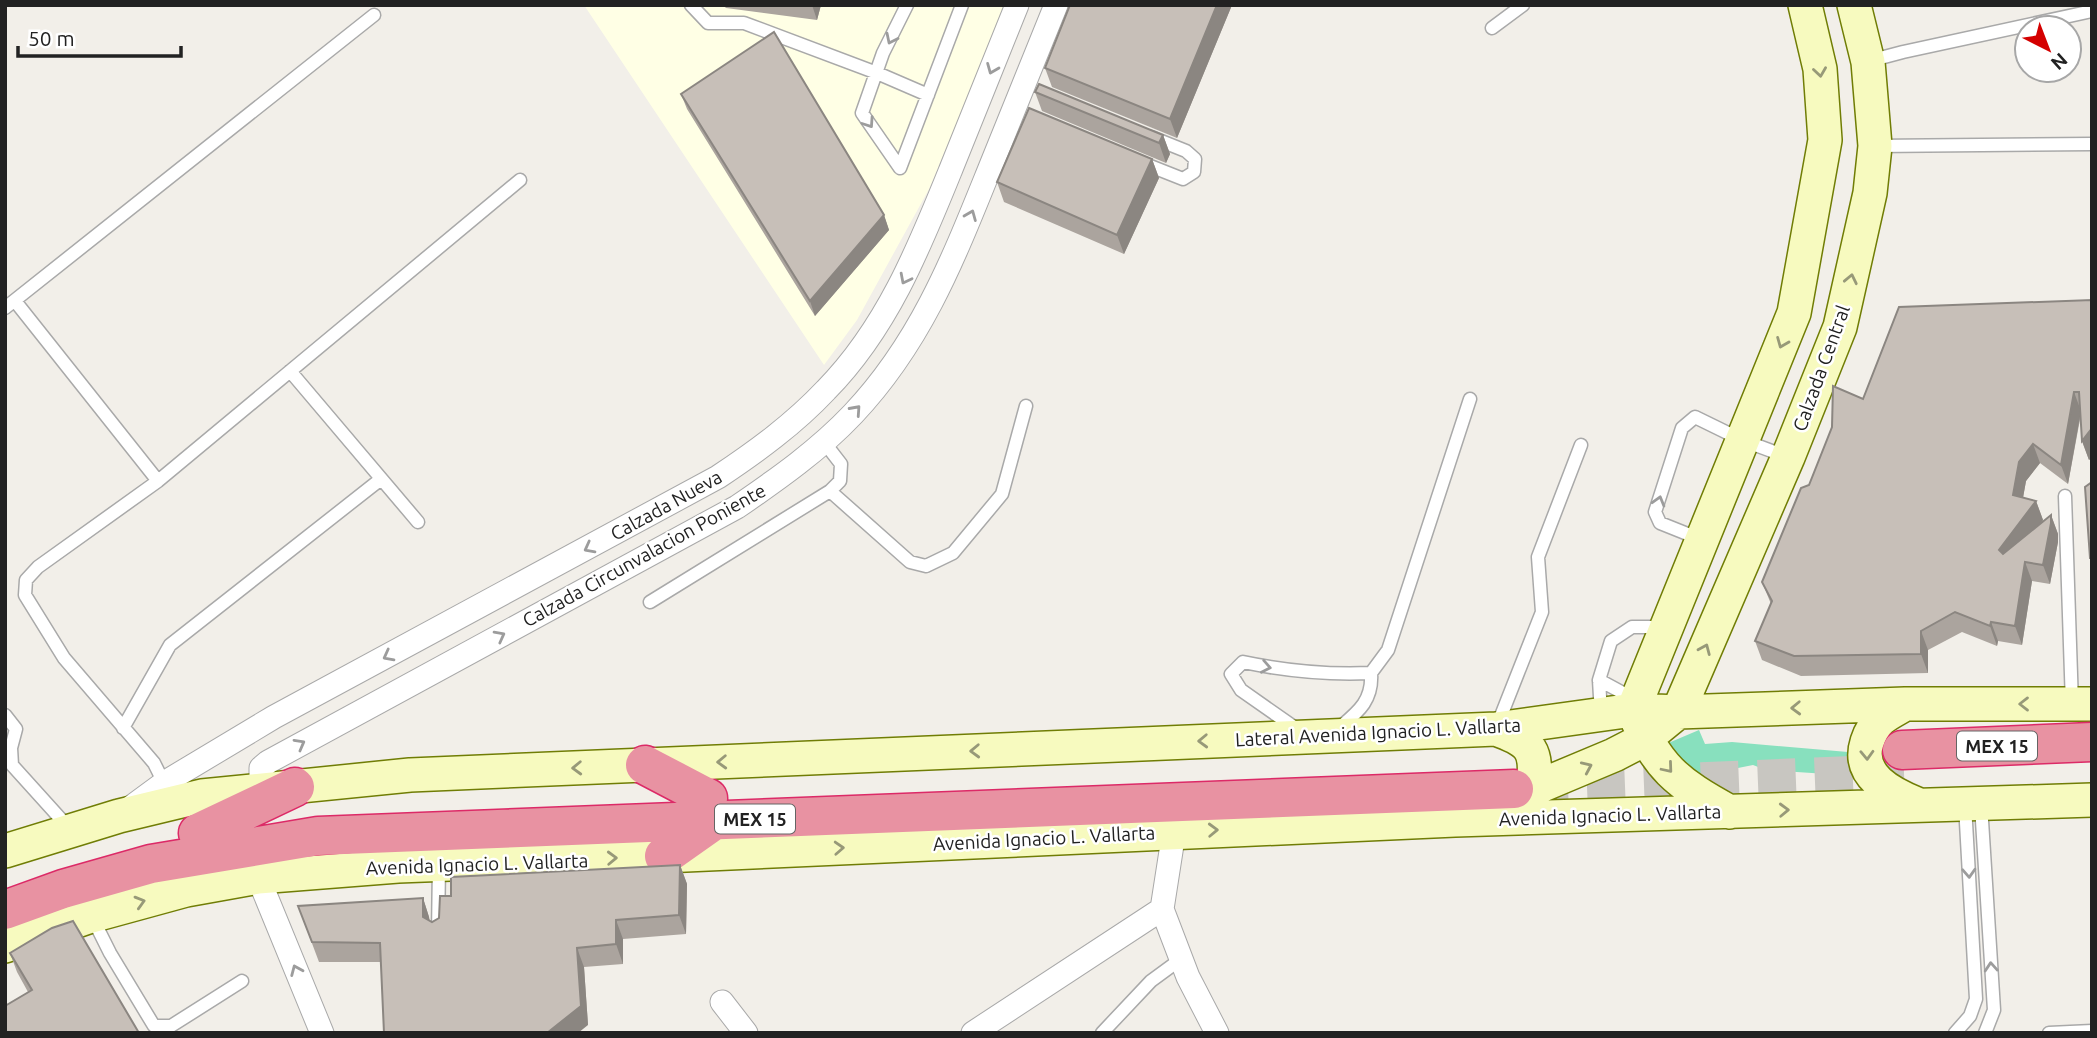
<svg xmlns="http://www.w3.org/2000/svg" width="2097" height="1038" viewBox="0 0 2097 1038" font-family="Ubuntu,sans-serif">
<rect width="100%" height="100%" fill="#f2efe9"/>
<path fill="#ffffe5" d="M584,5H1006L929,189L857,320L824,365Z"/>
<path fill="#88e0be" d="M1699,730L1705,744L1732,742L1848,752L1842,775L1766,770L1753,765L1723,771L1724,776L1693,778L1666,744Z"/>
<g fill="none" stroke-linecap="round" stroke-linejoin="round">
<path stroke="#c8c6c1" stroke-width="38" stroke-dasharray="38 19" stroke-linecap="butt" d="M1530,788L1904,773"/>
<defs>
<path id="lane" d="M691,5L708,23H744L877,73L928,95
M1492,28L1523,5
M1869,61L1903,52L2092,11
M1875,146L2092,144
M1140,162L1183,179L1194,172L1195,159L1186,151L1151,137
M900,168L862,113L883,53L907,5
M900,168L962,5
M15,301L158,481
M5,308L374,15
M290,371L418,522
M830,491L910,562L926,566L953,553L1002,494L1026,406
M2065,496L2072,704
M1700,539L1660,523L1655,512L1682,428L1695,417L1742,440L1788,457
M650,602L830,491L840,481L841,464L824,442
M1599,680L1601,714
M1636,700L1599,680L1611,641L1632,627H1662
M5,715L16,729L11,748L12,765L68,827
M1497,726L1542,612L1538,557L1581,445
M123,728L170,645L381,479
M1338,729C1358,712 1373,701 1371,673L1388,650L1470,399
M1298,730L1241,690L1231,674L1243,662C1286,671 1327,675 1371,673
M166,787L154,763L64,658L25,595L26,580L38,567L158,481L520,180
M1981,805L1994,1010L1985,1033
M92,917L110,953L154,1026H171L242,981
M438,933L439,865
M1102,1033L1151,981L1181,959
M1955,1033L1970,1016L1976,999L1965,805
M2049,1033L2092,1031"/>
<path id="street" d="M261,790V768L268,762L737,507C778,479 819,450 853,414C920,343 952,262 988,173C1011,117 1033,61 1056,5
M130,808L164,783L274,717L718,477C757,451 794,424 826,390C887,328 919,248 951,169C973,114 995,60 1017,5
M1174,832L1162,909L1188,977L1217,1033
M258,877L322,1033
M722,1002L746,1033
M973,1033L1162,909"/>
<path id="secondary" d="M1905,704C1897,709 1888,713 1881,719C1874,725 1870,733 1867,742C1856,776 1892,794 1917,804
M1496,729C1532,742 1538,750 1533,789
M1490,807L1614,755L1645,739L1678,712L1788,457L1840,327L1870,193L1875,146L1868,62L1854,5
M1730,812C1677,783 1656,767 1633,710L1794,313L1825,140L1820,69L1805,5
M5,851L119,816L202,796L410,775L1496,729L1633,710L1678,712L1905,704H2092
M5,946L91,916L186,890L258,877L398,866L664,856L1455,820L2092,800"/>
<path id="highway" d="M1902,750L2092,742
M645,765L708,798
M198,833L295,787
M664,856L715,820
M5,910L63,889L151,864L318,836L1514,789"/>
</defs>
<use href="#lane" stroke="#a9a9a9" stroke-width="15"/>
<use href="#street" stroke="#a9a9a9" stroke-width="25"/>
<use href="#secondary" stroke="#707d05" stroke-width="36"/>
<use href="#highway" stroke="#dc2a67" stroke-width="41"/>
<use href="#lane" stroke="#fff" stroke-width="12"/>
<use href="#street" stroke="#fff" stroke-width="23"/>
<use href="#secondary" stroke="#f7fabf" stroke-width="33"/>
<use href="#highway" stroke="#e892a2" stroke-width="38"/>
</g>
<path fill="#aba49e" d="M723,5H821L817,20L726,8Z
M1070,5H1232L1177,138L1052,87L1045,68Z
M1035,92L1163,135L1170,154L1166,163L1042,111Z
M681,94L884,215L889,230L815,316L687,109Z
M1152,159L1159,178L1124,254L1004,202L997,182Z
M2092,300V457L2089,460L2082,441L2081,414L2068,484L2040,463L2026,481L2023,498L2036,501L2043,520L2042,522L2051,515L2058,534V542L2050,584L2032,581L2022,645L1998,641L1997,646L1962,632L1928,650V673L1801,676L1762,660L1755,641L1771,604L1762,582L1809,485L1863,399Z
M680,865L687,884L686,934L623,939V964L584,967L588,1025L381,962H319L298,906L423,898L429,917L430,921L432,922L439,918L451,896Z
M10,953L139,1033L28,992L17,972Z"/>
<path fill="#8b8681" d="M812,5H821L817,20Z
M1217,5H1232L1177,138L1170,119Z
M1163,135L1170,154L1166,163L1159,143Z
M1152,159L1159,178L1124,254L1117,235Z
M884,215L889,230L815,316L810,301Z
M2074,392L2081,411L2068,484L2061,465Z
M2092,428V457L2089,460L2082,441Z
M2033,444L2040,463L2026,481L2020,514L2013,495L2019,462Z
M2036,501L2043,520L2006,569L1999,550Z
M2051,515L2058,534V542L2050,584L2043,565Z
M2025,562L2032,581L2022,645L2015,626Z
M1991,622L1998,641L1997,646L1990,626Z
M1921,631L1928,650V673L1921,654Z
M680,865L687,884L686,934L679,915Z
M423,898L429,917L430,937L423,917Z
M616,920L623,939V964L616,944Z
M577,948L584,967L588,1025L578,1033H547Z"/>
<path fill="#c7bfb8" stroke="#8b8681" stroke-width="2" d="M1070,5H1217L1170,119L1045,68Z
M774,32L884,215L810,301L681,94Z
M1039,84L1163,135L1159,143L1035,92Z
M1029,108L1152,159L1117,235L997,182Z
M2092,300V428L2082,441L2079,392H2074L2061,465L2033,444L2019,462L2013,495L2036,501L1999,550L2003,554L2051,515V523L2043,565L2025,562L2015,626L1991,622L1990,626L1955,612L1921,631V654L1794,656L1755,641L1772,601L1762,582L1801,488L1809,485L1832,427L1833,386L1863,399L1899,307Z
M2092,482V558H2090L2085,487Z
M680,865L679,915L616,920V944L577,948L581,1006L547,1033H384L380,943L312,942L298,906L423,898V917L432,922L439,918L440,896H451V877Z
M73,921L139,1033H5V1006L32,990L10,953L52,928Z"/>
<defs><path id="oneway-chevron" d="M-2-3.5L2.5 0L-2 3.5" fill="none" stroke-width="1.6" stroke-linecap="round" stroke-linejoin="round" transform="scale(1.75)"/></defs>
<g stroke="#9c9c9c">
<use href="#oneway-chevron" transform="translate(891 39) rotate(116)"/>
<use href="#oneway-chevron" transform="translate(992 69) rotate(112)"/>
<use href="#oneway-chevron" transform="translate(869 123) rotate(56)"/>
<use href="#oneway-chevron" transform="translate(971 215) rotate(-68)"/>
<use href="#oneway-chevron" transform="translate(905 279) rotate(117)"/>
<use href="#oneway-chevron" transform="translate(856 410) rotate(-48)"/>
<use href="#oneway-chevron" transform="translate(1659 501) rotate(-74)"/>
<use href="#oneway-chevron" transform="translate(589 548) rotate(152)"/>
<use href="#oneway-chevron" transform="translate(500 636) rotate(-28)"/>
<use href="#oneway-chevron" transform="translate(388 656) rotate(152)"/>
<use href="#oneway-chevron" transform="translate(1266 667) rotate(11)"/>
<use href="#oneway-chevron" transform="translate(300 744) rotate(-29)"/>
<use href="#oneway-chevron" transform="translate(1969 873) rotate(87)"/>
<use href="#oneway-chevron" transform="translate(1991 967) rotate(-94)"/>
<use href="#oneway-chevron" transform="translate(296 970) rotate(-113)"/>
</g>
<g stroke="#979978">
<use href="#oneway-chevron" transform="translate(1820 72) rotate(82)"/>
<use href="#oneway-chevron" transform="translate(1851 279) rotate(-78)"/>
<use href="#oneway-chevron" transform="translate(1782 343) rotate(112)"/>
<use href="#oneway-chevron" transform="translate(1705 649) rotate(-67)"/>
<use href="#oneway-chevron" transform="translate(2024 704) rotate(180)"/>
<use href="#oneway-chevron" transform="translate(1796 708) rotate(178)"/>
<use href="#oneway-chevron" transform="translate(1203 741) rotate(178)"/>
<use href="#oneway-chevron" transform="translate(975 751) rotate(178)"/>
<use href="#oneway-chevron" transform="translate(1867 755) rotate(88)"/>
<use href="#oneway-chevron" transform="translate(722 762) rotate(178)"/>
<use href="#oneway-chevron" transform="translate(1587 767) rotate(-24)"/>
<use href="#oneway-chevron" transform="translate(577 768) rotate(178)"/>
<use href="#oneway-chevron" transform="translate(1668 768) rotate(50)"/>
<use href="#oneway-chevron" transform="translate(1784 810) rotate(-2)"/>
<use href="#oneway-chevron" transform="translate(1213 830) rotate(-2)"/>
<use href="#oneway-chevron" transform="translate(839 848) rotate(-3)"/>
<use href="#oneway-chevron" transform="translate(612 858) rotate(-2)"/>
<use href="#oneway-chevron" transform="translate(140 902) rotate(-16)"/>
</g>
<g text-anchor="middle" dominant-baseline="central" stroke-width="5" stroke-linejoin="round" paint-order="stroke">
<g fill="#fff" stroke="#646464" stroke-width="2">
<rect x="1957" y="731.5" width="80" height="29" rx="5"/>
<rect x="715" y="804.5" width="80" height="29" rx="5"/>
</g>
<g font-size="18" font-weight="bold" fill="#222">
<text x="1997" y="746">MEX 15</text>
<text x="755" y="819">MEX 15</text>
</g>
<g font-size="19" fill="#222" stroke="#fff">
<text transform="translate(1821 368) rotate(-70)">Calzada Central</text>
<text transform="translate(666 505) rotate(-29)">Calzada Nueva</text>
<text transform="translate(644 555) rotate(-29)">Calzada Circunvalacion Poniente</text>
<text transform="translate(1378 732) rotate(-3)">Lateral Avenida Ignacio L. Vallarta</text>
<text transform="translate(1610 815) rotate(-2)">Avenida Ignacio L. Vallarta</text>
<text transform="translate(1044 838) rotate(-3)">Avenida Ignacio L. Vallarta</text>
<text transform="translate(477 864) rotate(-2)">Avenida Ignacio L. Vallarta</text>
</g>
</g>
<rect width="2097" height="1038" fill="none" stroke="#222222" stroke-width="14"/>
<g transform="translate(2048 49) rotate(138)"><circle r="33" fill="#ffffff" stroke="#a7a7a7" stroke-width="2"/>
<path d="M0-5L12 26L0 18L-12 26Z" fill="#d40000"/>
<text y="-10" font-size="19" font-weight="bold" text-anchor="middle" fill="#222222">N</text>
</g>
<path d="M18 46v10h163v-10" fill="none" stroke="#222222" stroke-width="3.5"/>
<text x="28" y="46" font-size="21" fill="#222222" stroke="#ffffff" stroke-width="5" paint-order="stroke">50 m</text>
</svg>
